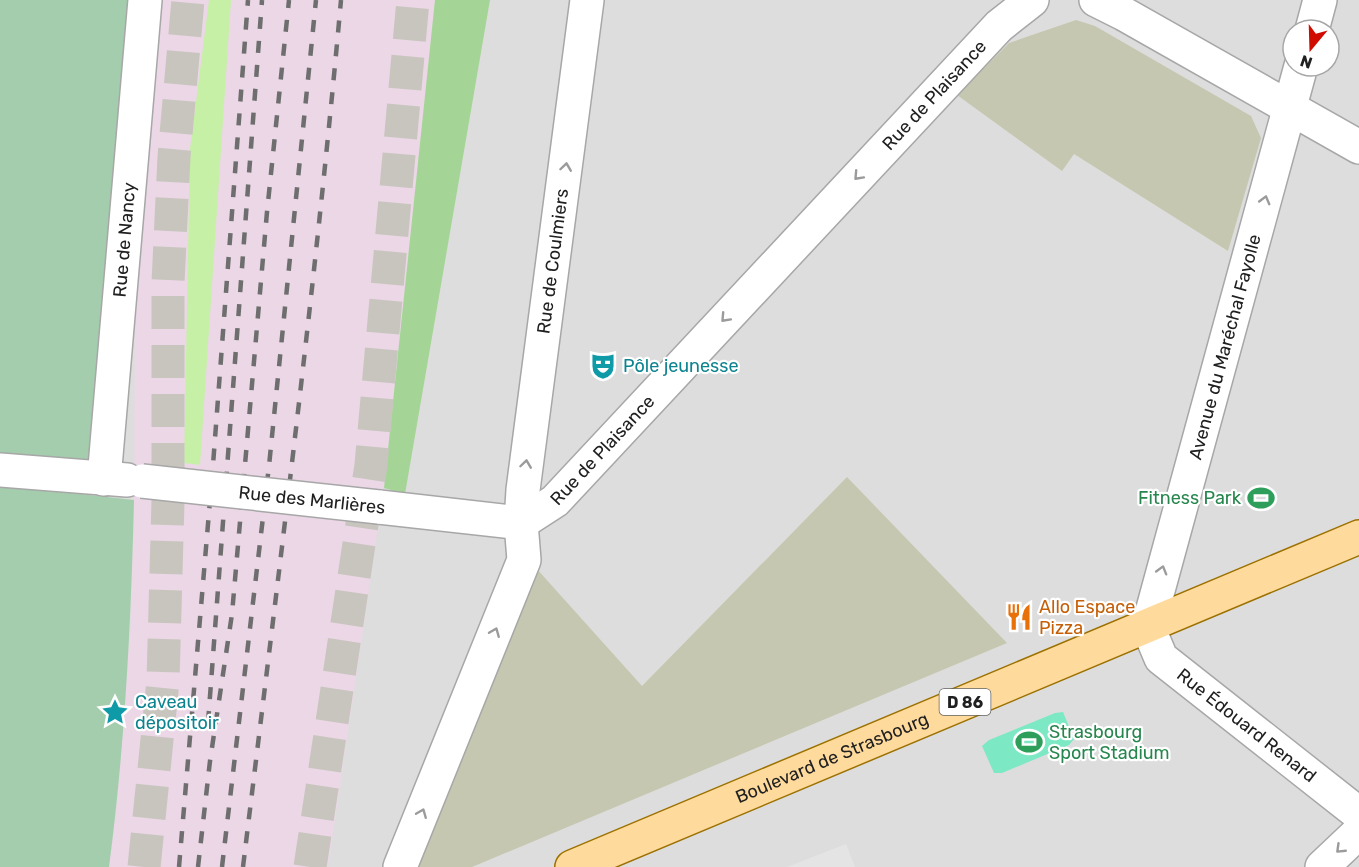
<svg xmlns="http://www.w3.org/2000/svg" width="1359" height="867" viewBox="0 0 1359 867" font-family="Rubik,sans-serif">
<rect width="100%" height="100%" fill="#f2eee6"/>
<path fill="#dedddd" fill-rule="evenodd" d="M0,0H1359V867H0ZM1293,30H1329V66H1293Z"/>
<path fill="#ebd7e6" d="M162,0H435L384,488L328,867H109L117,801L131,622L134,500L135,297Z"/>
<path fill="#c6c7b0" d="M1076,20L1095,26L1251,116L1261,138L1228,251L1074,154L1062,171L957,95L1009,43Z
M847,477L1007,643L472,867H417L536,568L642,686Z"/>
<path fill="#c7f0a7" d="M209,0H231L200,465L184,463L190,149Z"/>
<path fill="#a5d596" d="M435,0H490L405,494L384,488Z"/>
<path fill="#a4cdad" d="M0,0H132L90,462L0,453Z
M0,485L134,500C131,623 125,745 109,867H0Z"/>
<path fill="#7ce8c4" d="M1063,712L1074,739L1069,745L1002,773H994L982,746L989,740L1055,713Z"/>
<path fill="#e4e4e4" d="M846,844L855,867H787Z"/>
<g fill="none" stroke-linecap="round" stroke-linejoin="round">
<path stroke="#c8c5be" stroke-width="33" stroke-dasharray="33 16" stroke-linecap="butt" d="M144,867L163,681L168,501V283L174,157L188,0
M310,867L371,465L413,0"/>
<defs>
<g id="minor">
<path d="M1096,0L1124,14L1359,147"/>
<path d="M1312,30L1320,0"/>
<path id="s1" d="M1301,66L1148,627L1161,658L1359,814"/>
<path d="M0,470L127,480"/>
<path id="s2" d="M104,479L145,0"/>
<path d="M379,507L521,523"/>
<path id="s3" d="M521,523L555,501L999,26L1032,0"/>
<path id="s4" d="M400,867L524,560L521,523L523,490L587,0"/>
<path d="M1322,867L1359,832"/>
</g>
<g id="major">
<path id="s5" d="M572,867L1359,537"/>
</g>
</defs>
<use href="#minor" stroke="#a7a7a7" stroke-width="36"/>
<use href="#major" stroke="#9c7100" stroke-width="36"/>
<use href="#minor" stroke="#fff" stroke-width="33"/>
<use href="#major" stroke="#ffda9d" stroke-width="33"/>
<path stroke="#6e6e6e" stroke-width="4.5" stroke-dasharray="12 12" stroke-linecap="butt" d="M208,723L262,0
M179,867L213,465L248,0
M198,867L210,761L232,614L267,212L289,0
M222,867L269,466L316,0
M243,867C278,578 315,290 341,0"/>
<defs>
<path id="minor-bridge" d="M142,481L379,507"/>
</defs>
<use href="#minor-bridge" stroke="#a7a7a7" stroke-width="36" stroke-linecap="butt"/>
<use href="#minor-bridge" stroke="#fff" stroke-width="33"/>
</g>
<defs><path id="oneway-chevron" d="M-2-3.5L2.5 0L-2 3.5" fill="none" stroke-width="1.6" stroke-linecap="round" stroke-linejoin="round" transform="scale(1.5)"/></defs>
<g stroke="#9b9b9b">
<use href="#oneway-chevron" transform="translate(566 167) rotate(-82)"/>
<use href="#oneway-chevron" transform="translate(858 176) rotate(133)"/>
<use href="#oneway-chevron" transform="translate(1265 200) rotate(-75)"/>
<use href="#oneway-chevron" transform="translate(725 318) rotate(133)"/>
<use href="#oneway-chevron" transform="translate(526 464) rotate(-82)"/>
<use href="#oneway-chevron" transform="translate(1162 570) rotate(-74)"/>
<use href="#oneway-chevron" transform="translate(495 632) rotate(-68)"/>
<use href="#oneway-chevron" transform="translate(422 813) rotate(-68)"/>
<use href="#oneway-chevron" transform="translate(1340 849) rotate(136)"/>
</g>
<defs>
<symbol id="theatre-bare" viewBox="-9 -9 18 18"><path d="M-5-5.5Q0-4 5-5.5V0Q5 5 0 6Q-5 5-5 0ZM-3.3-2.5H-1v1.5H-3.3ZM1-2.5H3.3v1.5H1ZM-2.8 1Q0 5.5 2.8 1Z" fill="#0f9aa8" stroke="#fff" stroke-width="2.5" paint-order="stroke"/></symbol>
<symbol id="stadium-bare" viewBox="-9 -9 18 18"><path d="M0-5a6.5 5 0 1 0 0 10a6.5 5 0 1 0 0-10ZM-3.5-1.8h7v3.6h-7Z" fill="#2e9e5b" stroke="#fff" stroke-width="2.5" paint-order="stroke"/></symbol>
<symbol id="restaurant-bare" viewBox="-9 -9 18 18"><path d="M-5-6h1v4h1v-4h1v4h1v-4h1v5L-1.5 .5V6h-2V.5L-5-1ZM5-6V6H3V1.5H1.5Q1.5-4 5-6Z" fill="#e8710a" stroke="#fff" stroke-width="2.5" paint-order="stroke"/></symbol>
<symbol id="sight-bare" viewBox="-9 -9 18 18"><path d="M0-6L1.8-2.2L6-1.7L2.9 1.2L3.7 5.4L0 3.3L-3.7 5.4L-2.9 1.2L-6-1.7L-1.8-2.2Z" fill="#0f9aa8" stroke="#fff" stroke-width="2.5" paint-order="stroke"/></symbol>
</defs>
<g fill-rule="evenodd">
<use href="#theatre-bare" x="584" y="347" width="38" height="38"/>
<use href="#stadium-bare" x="1242" y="479" width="38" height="38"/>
<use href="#restaurant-bare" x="1000" y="598" width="38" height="38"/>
<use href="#sight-bare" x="96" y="693" width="38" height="38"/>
<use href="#stadium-bare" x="1010" y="723" width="38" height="38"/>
</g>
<g text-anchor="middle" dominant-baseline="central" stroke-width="4.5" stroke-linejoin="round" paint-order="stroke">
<rect fill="#fff" stroke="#636363" stroke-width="1.5" x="939.5" y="689" width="51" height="26" rx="4.5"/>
<g font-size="16" font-weight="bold" fill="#202020">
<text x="965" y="702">D 86</text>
</g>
<g font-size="18" fill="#202020" stroke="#fff">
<text stroke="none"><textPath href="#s3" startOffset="596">Rue de Plaisance</textPath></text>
<text stroke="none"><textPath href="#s2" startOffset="240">Rue de Nancy</textPath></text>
<text stroke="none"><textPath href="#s4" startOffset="632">Rue de Coulmiers</textPath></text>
<text transform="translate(1225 347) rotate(-75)">Avenue du Maréchal Fayolle</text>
<text stroke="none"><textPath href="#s3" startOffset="110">Rue de Plaisance</textPath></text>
<text transform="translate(312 500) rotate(6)">Rue des Marlières</text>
<text stroke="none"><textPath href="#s1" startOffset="724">Rue Édouard Renard</textPath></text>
<text stroke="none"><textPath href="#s5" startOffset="282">Boulevard de Strasbourg</textPath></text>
</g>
<g font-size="18" fill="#0d838f" stroke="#fff" text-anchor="start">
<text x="623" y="366">Pôle jeunesse</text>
<text x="135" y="702">Caveau<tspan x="135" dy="21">dépositoir</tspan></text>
</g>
<g font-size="18" fill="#27864d" stroke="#fff" text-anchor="end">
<text x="1241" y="498">Fitness Park</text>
<text x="1049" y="732" text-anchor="start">Strasbourg<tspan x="1049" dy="21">Sport Stadium</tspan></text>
</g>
<g font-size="18" fill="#c56008" stroke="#fff" text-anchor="start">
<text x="1039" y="607">Allo Espace<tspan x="1039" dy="21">Pizza</tspan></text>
</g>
</g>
<g transform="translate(1311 48) rotate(199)"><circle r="28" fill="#ffffff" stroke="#a6a6a6" stroke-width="1.5"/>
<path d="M0-4.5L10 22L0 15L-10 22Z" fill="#d00b00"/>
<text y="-9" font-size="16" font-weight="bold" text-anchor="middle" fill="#202020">N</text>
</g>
</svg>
